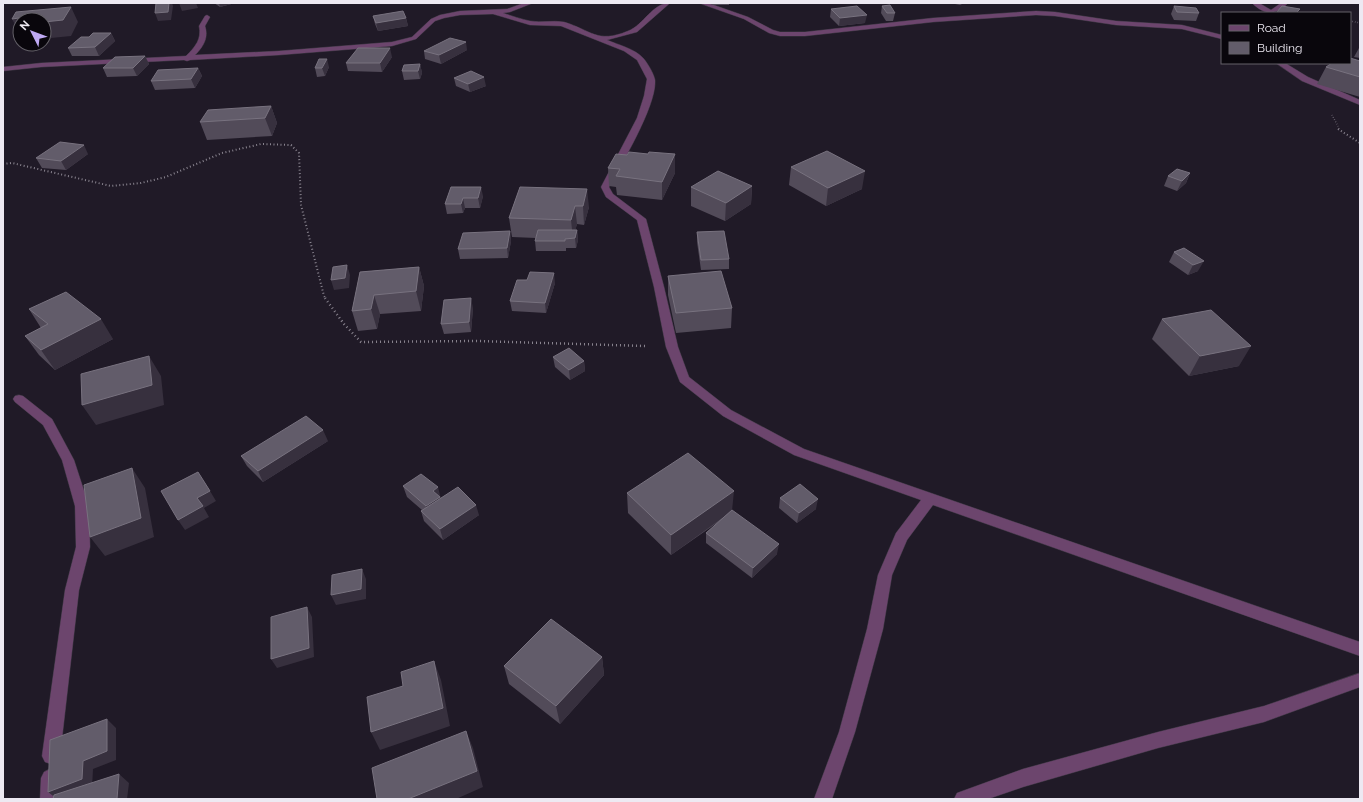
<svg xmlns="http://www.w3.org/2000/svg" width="1363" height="802" viewBox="0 0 1363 802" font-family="Raleway,sans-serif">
<rect width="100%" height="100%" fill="#201a27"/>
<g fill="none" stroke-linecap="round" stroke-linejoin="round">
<defs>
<path id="street" d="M524,3H533L510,12L503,13C512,16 521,19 530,21C541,23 553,20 564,22C591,30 597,44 628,31C644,25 652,3 670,3L637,32L607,40C619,45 635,49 643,58C647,62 654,74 655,80C657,105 622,163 609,187L613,194L646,219L664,287L678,347L689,377L731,410L804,449L1360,642V656L933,505L907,540L892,575L883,629L855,732L832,799H814L839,732L867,629L878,575L896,533L921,500L794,455L723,416L680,382L666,347L654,287L637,220L606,197L601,187L637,118L644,96L647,79L637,60L624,51L561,26L530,25L493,14L460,15L444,18L435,21L416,39L392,46L279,55L190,60L187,61L184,60L41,67L3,71V67L41,63L186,56C195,47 202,39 199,26L205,16L207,15L210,17L205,26C209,38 203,47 195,55L279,51L392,42L412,37L431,19L440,15L460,11L507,9Z
M699,3H708L748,17L773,30L780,32H805L933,18L1036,11L1055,12L1116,21L1182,25L1222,35V39L1182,29L1116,25L1055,16L1036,15L933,22L805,36H780L769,33L744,19Z
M1252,3H1259L1271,10L1281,3H1288C1276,16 1264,15 1252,3Z
M1276,63H1285L1308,77L1360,100V105L1302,81Z
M19,395L23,396L52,419L74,460L89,506L90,547L79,590L60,756L57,762L51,764L45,762L42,756L65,590L76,547L75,506L62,460L43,425L15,402L13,399L15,396Z
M1360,673V687L1264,722L1158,748L1023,787L988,799H954L957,793L1023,769L1158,732L1264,706Z
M50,769L56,772L59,778L58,799H40L41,778L44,772Z"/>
</defs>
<use href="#street" stroke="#3d3743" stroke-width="1"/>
<path stroke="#89848f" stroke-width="1.5" stroke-dasharray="0.5 2" stroke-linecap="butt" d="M1350,21L1360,23
M1332,115L1340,130"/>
<path stroke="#89848f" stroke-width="2" stroke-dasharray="1 2.5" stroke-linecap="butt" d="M1338,129L1360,143
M3,164L12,163L111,186L141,183L166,177L222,153L261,144L291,145L299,153L301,205L324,296L326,299"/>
<path stroke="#89848f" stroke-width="2.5" stroke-dasharray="1 3" stroke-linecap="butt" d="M325,298L344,324L361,342L477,341L645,346"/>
<use href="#street" fill="#6c456d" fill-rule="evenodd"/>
</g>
<path fill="#524b59" d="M214,3H235L220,7Z
M712,3H729V5H712Z
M950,3H964L960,5Z
M882,6L895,13L893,21H886L881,13Z
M1174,6L1199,13L1196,21L1174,20L1171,14Z
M831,9L865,23L839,26L830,17Z
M373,16L406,18L408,26L378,31L375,24Z
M111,33L115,41L99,56H72L68,48L89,37Z
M1359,48H1360V58L1354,57Z
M467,50L441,64L425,59L424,51Z
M145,56L149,64L137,76L107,77L103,68Z
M392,57L382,72L348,71L346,63Z
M1360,61V97L1317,84L1326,67Z
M420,64L422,73L420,79L404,80L402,71Z
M329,67L325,76L317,77L315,68Z
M198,68L202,76L195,88L155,90L151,81Z
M454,78L486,86L470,92L456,86Z
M271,106L277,123L272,136L207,140L200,122Z
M88,154L66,170L42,168L36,158Z
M648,154H675V173L662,200L617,195L616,187L609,186L608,168L627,155Z
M791,167L862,189L826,206L789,185Z
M1190,173L1186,183L1177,191L1164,186L1168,176Z
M752,186L751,204L725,221L691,206V187Z
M451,187L483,196L480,208H465L463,213L447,214L445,204Z
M520,187L589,207L584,225L577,224L575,230H577L578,240L576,248H566V251H536L535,241L536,238L512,237L509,218Z
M510,231L511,241L508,258L460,259L458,249Z
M697,232L729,259V269L701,270L697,242Z
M1184,248L1198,271L1188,275L1169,262L1174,252Z
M419,267L424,286L421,311L380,314L377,329L358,331L352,311L360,272Z
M668,276L732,308L731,328L676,333L668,295Z
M555,283L546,313L512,311L510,301Z
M473,308L471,332L444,334L441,324Z
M29,309L113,339L55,370L39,355L25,336L41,328Z
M1162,319L1239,366L1189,376L1152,339Z
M553,357L584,361L585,371L570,380L555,367Z
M328,441L263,482L247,466L241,456Z
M403,486L441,497L440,498L479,515L443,540L424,521L421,511L422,510L407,497Z
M627,493L732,510L777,554L752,578L706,543V533L724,518L671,555L628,513Z
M780,498L816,509L797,523L779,508Z
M602,657L604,675L560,724L509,684L504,666Z"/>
<path fill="#37303e" d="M169,3H172L173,6L171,20L158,21L155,13Z
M179,3H196L198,8L182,11Z
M219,3H235L220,7Z
M71,7L78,22L71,36L51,38L49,35H44V20H31Z
M867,15L865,23L839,26L840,18Z
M19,18L20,20V34L12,19Z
M406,18L408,26L378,31L376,23Z
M111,33L115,41L99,56L95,47Z
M466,42L467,50L441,64L439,55Z
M390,48L392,57L382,72L380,63Z
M145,56L149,64L137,76L133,68Z
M327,59L329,67L325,76L322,68Z
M420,64L422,73L420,79L418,71Z
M198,68L202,76L195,88L191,79Z
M484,77L486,86L470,92L468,84Z
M271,106L277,123L272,136L265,118Z
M84,145L88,154L66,170L61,161Z
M675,154V173L662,200V182Z
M865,171L862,189L826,206L828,188Z
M1190,173L1186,183L1177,191L1182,181Z
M752,186L751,204L725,221L726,203Z
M481,187L483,196L480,208L478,198Z
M587,189L589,207L584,225L583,206Z
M463,198L465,208L463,213L461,204Z
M575,206L577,224L573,239L571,220Z
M577,230L578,240L576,248L575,238Z
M510,231L511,241L508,258L507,248Z
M1204,261L1198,271L1188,275L1193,265Z
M347,265L350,275L349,288L334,290L331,280Z
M419,267L424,286L421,311L416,291Z
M554,273L555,283L546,313L545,303Z
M374,295L380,314L377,329L371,309Z
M471,298L473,308L471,332L469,322Z
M101,319L113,339L55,370L41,350Z
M1251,346L1239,366L1189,376L1200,356Z
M149,356L161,376L164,405L96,425L82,405Z
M584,361L585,371L570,380L569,370Z
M323,430L328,441L263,482L258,471Z
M132,468L145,488L154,537L105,556L90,537Z
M438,487L443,507L430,516L426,506L433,491Z
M210,491L216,501L204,508L209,517L185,530L178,520L197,498Z
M734,491L732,511L671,555V535Z
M818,499L816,509L797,523L799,513Z
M476,505L479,515L443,540L440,529Z
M779,544L777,554L752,578L753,568Z
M362,569L366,579V599L336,605L331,595Z
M307,607L312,617L314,657L277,668L271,659Z
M602,657L604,675L560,724L556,706Z
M434,661L441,680L450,726L380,750L371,732Z
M107,719L116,728V760L93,769L92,788L57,799L48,792L83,761Z
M466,731L473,748L483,787L456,799H408Z
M119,774L129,783L127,799H117Z"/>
<path fill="#625c6a" stroke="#78727f" d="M156,3H169L168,12L155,13Z
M890,5L895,13H887L882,6Z
M857,6L867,15L840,18L831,9Z
M1174,6L1196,8L1199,13L1177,12Z
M1282,6L1300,9L1296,13H1276Z
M71,7L63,20L44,22V21L45,19L31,20H20V21H17L19,18L12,19L16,12Z
M403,11L406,18L376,23L373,16Z
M93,33H111L95,47L68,48L81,37H89Z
M450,38L466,42L439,55L424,51Z
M358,48H390L380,63H346Z
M145,56L133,68H103L115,57Z
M1350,58L1360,61V77L1326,67L1332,63H1350Z
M319,59H327L322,68H315Z
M420,64L418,71H402L404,65Z
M198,68L191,79L151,81L158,70Z
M471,71L484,77L468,84L454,78Z
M271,106L265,118L200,122L208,110Z
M60,142L84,145L61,161L36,158Z
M827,151L865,171L828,188L791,167Z
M629,152L648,154L649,152L675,154L662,182L616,176L620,169L608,168L616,154L627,155Z
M1177,169L1190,173L1182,181L1168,176Z
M718,171L752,186L726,203L691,187Z
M451,187H481L478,198H463L461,204H445Z
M520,187L587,189L583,206H575L571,220L509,218Z
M538,230H577L575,238L565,239V241H535Z
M510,231L507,248L458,249L463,233Z
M724,231L729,259L701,260L697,232Z
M1184,248L1204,261L1193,265L1174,252Z
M347,265L345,278L331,280L333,267Z
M419,267L416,291L374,295L371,309L352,311L360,272Z
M721,271L732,308L676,313L668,276Z
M530,272L554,273L545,303L510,301L517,280H527Z
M66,292L101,319L41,350L25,336L48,324L29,309Z
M471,298L469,322L441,324L444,300Z
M1211,310L1251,346L1200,356L1162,319Z
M569,348L584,361L569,370L553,357Z
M149,356L152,385L82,405L81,374Z
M306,416L323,430L258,471L241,456Z
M688,453L734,491L671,535L627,493Z
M132,468L141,518L90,537L84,485Z
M198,472L210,491L197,498L203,506L178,520L161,491Z
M421,474L438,487L433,491L440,497L426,506L403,486Z
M800,484L818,499L799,513L780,498Z
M458,487L476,505L440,529L421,511Z
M732,510L779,544L753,568L706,533Z
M362,569L361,589L331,595L332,575Z
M307,607L309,648L271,659V617Z
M551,619L602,657L556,706L504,666Z
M434,661L443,708L371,732L367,697L403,686L401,672Z
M107,719V751L83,761L82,779L48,792L50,740Z
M466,731L477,771L408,799H377L372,768Z
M119,774L117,799H53L54,795Z"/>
<rect width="1363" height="802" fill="none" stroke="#ede9f2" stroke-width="8"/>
<rect x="1221" y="12" width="130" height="52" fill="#09060c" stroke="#646168"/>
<rect x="1229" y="25" width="20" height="6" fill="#6c456d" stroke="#646168"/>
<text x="1257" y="32" font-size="12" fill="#ede9f2">Road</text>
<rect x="1229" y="42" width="20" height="12" fill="#625c6a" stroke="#646168"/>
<text x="1257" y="52" font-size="12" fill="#ede9f2">Building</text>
<g transform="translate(32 32) rotate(312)"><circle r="19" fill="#09060c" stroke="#646168"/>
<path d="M0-3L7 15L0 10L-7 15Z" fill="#bfa9f4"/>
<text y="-6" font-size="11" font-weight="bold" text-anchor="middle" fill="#ede9f2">N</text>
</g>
</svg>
